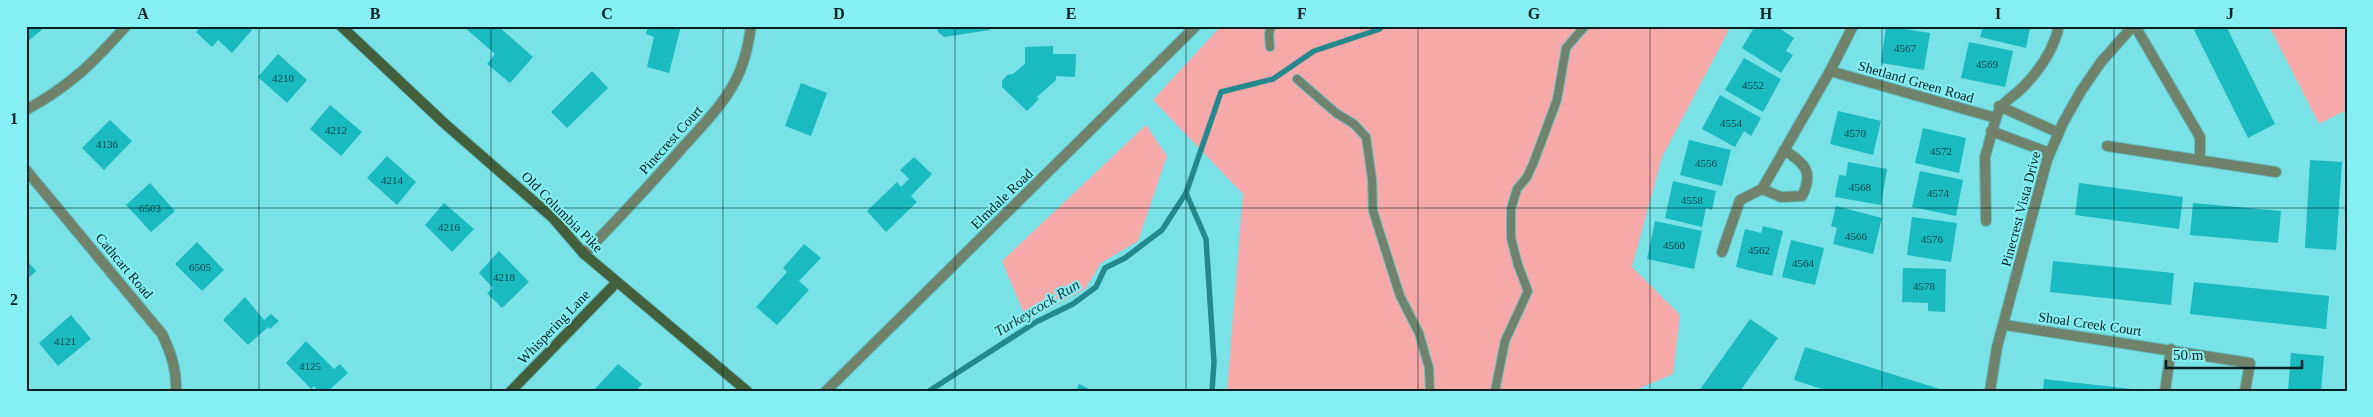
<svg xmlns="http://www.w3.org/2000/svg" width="2373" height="417" viewBox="0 0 2373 417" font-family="'Times New Roman',serif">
<rect width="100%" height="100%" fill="#78e2e6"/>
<path fill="#f7a8a8" d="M1221,26H1731L1662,157L1632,267L1680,315L1673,374L1633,391H1227L1243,194L1153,100Z
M2269,26H2347V110L2319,124Z
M1146,125L1167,156L1138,241L1101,263L1085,289L1027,321L1002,261Z"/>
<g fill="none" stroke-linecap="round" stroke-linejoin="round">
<path stroke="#23898d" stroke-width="5.5" d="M1186,193L1206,239L1214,362L1212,391
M929,391L1036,322L1073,304L1096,287L1105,268L1125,258L1162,230L1186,193L1221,92L1273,79L1314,51L1380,29L1381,26"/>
</g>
<path fill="#19bac0" d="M26,26H42L44,28L26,43Z
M201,26H248L252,30L232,53L218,40L212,47L196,32Z
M463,26H498L533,57L510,83L487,64L495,54Z
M648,26H681L669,73L647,67L654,37L646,34Z
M937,26H992L990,30L944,37L938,32Z
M1755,26H1776L1794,38L1786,51L1793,55L1781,73L1742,48Z
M1886,26L1930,33L1924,70L1881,63Z
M1983,26H2023L2030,28L2026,48L1980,37Z
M2201,26H2226L2275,124L2248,138L2194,30Z
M1969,42L2013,51L2005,87L1961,78Z
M1053,46V54H1076L1075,77L1056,76V80L1037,97L1039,99L1027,111L1002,87V81L1007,75L1013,74L1025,64V47Z
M278,54L307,80L287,103L258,77Z
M1744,58L1781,79L1763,112L1725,90Z
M592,71L608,88L567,128L551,112Z
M801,83L827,93L811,136L785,126Z
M1720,95L1761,118L1751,136L1744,131L1735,147L1702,129Z
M330,105L362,132L341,156L310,129Z
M1838,111L1881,121L1873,155L1830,144Z
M110,120L132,141L104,170L82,148Z
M1923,128L1966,138L1959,173L1915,163Z
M1689,140L1731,150L1722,186L1680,175Z
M387,156L416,182L397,205L367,178Z
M914,157L932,174L911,196L917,202L886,232L867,211L897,182L901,187L909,179L900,170Z
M2310,160L2342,162L2336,250L2305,248Z
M1848,162L1887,169L1881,205L1835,197L1839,175L1846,176Z
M1920,171L1963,180L1956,216L1912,207Z
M1673,181L1716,191L1712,210L1706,208L1702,227L1665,218Z
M150,183L175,211L151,232L126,205Z
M2079,183L2183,197L2179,229L2075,215Z
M444,203L474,229L452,252L425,225Z
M2193,203L2281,211L2278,243L2190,235Z
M1836,206L1882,218L1873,254L1833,244L1837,228L1831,226Z
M1912,217L1957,223L1951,262L1907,255Z
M1655,221L1702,231L1694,269L1647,259Z
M1763,226L1783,231L1772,276L1736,267L1745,229L1761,233Z
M1791,240L1824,248L1815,285L1782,277Z
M197,242L224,270L202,291L175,264Z
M804,244L821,258L799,281L809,290L777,325L756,307L787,272L783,268Z
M499,251L529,282L502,308L487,293L493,288L479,273Z
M26,259L36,271L26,280Z
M2053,261L2174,273L2171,305L2050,292Z
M1903,268L1946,269L1945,312L1928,311V303L1902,302Z
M2194,282L2329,296L2326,329L2190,314Z
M245,297L264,320L271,314L279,321L270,329L268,327L248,345L223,320Z
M71,315L91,339L58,366L39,343Z
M1750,319L1778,338L1740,391H1699Z
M306,341L334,369L340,364L348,373L328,391H318L314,386L311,389L286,363Z
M1805,347L1943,390V391H1828L1794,380Z
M2291,353L2324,356L2321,391H2288Z
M618,364L642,384L636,391H593Z
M2044,379L2131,389V391H2043Z
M1079,384L1093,391H1076Z"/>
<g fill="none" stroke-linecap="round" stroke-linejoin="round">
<defs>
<path id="lane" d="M1270,47L1269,34L1271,26
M1297,79L1336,113L1354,124L1366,137L1372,179L1373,211L1400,296L1419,333L1429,368L1430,391
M1495,391L1505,341L1528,291L1518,265L1511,238V209L1517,189L1527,177L1533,164L1557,100L1566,48L1585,26"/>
<path id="street" d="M2135,26L2200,137V160
M1830,71L1996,118C2002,99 2014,98 2026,84C2041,68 2054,48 2059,26
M1999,106L2059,133
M26,110C71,85 92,64 126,26
M1991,131L2050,153
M2107,146L2276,172
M26,170L162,334C171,353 177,370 176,391
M1762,189L1781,197L1802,196C1814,172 1805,163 1784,150
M1986,221L1985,157L1996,118
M1722,252L1740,200L1762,189L1830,71L1853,26
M584,254C618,219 651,184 683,147C704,124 728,100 740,71C746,56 749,42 751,26
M2005,325L2250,363L2245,391
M826,391L1196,26
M1990,391L1997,347L2047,160L2063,123L2081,91L2101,62L2133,26
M2165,391L2171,349"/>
<path id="secondary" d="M341,26L444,123L553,218L584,254L747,391
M511,391L617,282"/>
</defs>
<use href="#lane" stroke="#62bfc3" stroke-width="10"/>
<use href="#street" stroke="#62bfc3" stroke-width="12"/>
<use href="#secondary" stroke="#62bfc3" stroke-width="12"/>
<use href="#lane" stroke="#70836a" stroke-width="8"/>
<use href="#street" stroke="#70836a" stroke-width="10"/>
<use href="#secondary" stroke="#435f3b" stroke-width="10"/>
</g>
<path fill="none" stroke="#002022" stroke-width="1" stroke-opacity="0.55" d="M259,26V391M491,26V391M723,26V391M955,26V391M1186,26V391M1418,26V391M1650,26V391M1882,26V391M2114,26V391M26,208H2347"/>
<g text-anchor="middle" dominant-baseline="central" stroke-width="4" stroke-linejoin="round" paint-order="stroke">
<g font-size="11" fill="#06464a">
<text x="1905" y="48">4567</text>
<text x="1987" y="64">4569</text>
<text x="283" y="78">4210</text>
<text x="1753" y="85">4552</text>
<text x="1731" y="123">4554</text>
<text x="336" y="130">4212</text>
<text x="1855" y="133">4570</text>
<text x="107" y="144">4136</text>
<text x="1941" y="151">4572</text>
<text x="1706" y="163">4556</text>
<text x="392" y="180">4214</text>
<text x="1860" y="187">4568</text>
<text x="1938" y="193">4574</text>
<text x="1692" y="200">4558</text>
<text x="150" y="208">6503</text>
<text x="449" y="227">4216</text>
<text x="1856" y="236">4566</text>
<text x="1932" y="239">4576</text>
<text x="1674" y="245">4560</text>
<text x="1759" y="250">4562</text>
<text x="1803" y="263">4564</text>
<text x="200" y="267">6505</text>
<text x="504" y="277">4218</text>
<text x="1924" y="286">4578</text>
<text x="65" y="341">4121</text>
<text x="310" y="366">4125</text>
</g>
<g font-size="14" fill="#002022" stroke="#85eff4">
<text transform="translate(1916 82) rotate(16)">Shetland Green Road</text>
<text transform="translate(671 140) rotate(-48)">Pinecrest Court</text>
<text transform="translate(1002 199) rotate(-44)">Elmdale Road</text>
<text transform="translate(2021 209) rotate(-75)">Pinecrest Vista Drive</text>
<text transform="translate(562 212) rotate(45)">Old Columbia Pike</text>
<text transform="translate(124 266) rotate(50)">Cathcart Road</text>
<text transform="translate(2090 324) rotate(8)">Shoal Creek Court</text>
<text transform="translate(554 327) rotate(-46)">Whispering Lane</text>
</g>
<g font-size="15" font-style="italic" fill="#1b3839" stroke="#85eff4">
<text transform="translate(1037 308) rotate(-31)">Turkeycock Run</text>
</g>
</g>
<rect width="2373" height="417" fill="none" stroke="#85eff4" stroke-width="55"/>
<path d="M2166 360v8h136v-8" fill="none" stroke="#002022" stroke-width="2.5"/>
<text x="2173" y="360" font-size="15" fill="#002022" stroke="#85eff4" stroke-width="4" paint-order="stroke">50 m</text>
<rect x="28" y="28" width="2318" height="362" fill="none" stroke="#002022" stroke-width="2"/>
<g font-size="16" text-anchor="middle" font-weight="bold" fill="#002022">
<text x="143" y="19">A</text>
<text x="375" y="19">B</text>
<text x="607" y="19">C</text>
<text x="839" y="19">D</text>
<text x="1071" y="19">E</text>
<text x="1302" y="19">F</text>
<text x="1534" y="19">G</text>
<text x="1766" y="19">H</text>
<text x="1998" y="19">I</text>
<text x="2230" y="19">J</text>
<text x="14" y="124">1</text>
<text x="14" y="305">2</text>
</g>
</svg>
